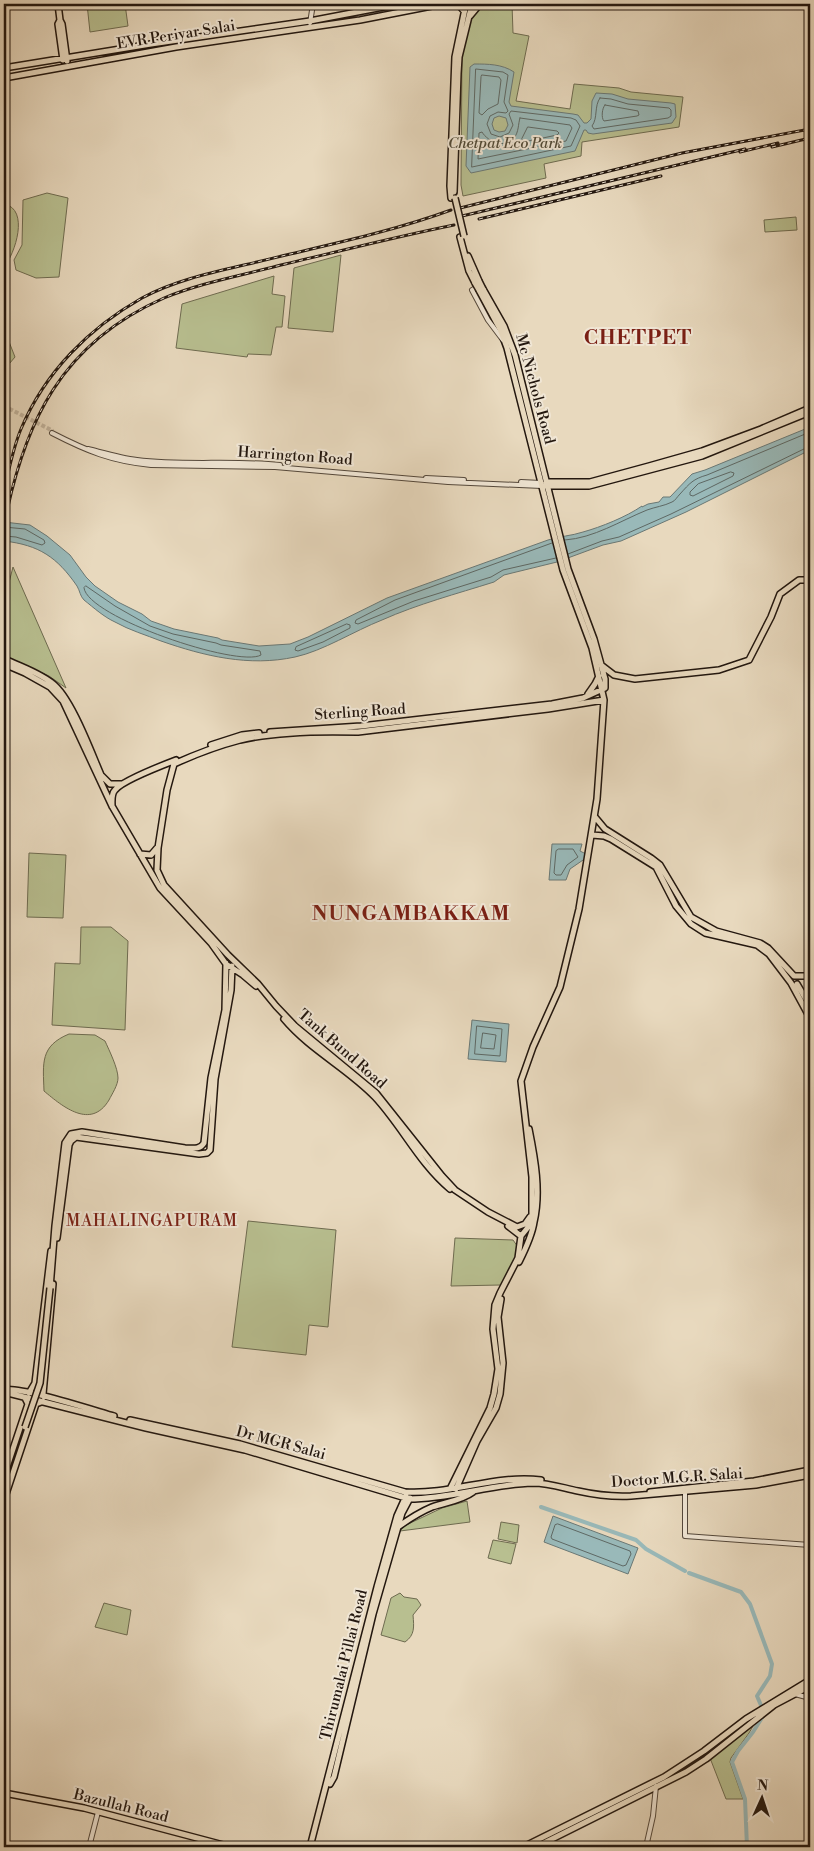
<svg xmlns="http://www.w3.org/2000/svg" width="814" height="1851" viewBox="0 0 814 1851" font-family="'Libre Bodoni',serif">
<rect width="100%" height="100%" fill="#e8d9be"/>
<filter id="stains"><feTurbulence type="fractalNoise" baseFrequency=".004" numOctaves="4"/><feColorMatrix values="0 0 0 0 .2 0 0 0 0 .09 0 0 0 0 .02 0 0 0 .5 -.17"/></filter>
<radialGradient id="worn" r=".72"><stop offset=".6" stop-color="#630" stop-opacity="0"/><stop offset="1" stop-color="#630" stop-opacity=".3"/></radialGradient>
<path fill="#b8bf90" stroke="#6e6b50" d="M87,4H125L128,26L90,32Z
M485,4H512L513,33L529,36L516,101L570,109L574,84L619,88L631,92L683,97L679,127L582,142L581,156L544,164L546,178L463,196L461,185L462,52L471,18Z
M47,193L68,198L59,277L36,278L16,270L14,260L22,245L23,200Z
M4,204C30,209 15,254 4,267Z
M796,217L797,230L765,232L764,220Z
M341,255L333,332L288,328L294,268Z
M274,276L272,294L285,296L282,327H276L271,355L248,354L247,357L176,348L182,304Z
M4,329L15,357L4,370Z
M13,567L66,688L49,676L4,656V602Z
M29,853L66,855L63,918L27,917Z
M81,927H111L128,941L125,1030L52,1025L55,963L80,964Z
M69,1034L95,1035L105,1041C109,1050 118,1068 118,1078C118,1085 112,1094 109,1100C91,1130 63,1107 44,1091C43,1063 40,1046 69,1034Z
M248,1221L336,1230L328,1327L309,1325L306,1355L232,1347Z
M455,1238L513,1240L518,1247L517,1257L501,1285L451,1286Z
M467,1501L470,1522L400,1531L404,1526L442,1508Z
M501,1522L519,1525L517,1543L498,1539Z
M493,1540L516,1544L511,1564L488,1558Z
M400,1593L404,1597L417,1599L421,1605L413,1615C414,1627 415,1635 405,1642L381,1635L391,1598Z
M104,1603L131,1610L127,1635L95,1627Z
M756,1721L749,1733L731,1758L730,1762L743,1799H726L710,1758Z"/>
<path fill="#99b9b9" stroke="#6a7875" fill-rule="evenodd" d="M474,64C488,64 502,64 514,72L509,102L511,106L573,114L578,115L584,123H587L591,119L592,101L596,93L612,94L628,99L671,103L675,104L676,117L672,123L593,134L588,133L586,130H584L575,151L471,173L466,166L470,67ZM499,116L506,118L508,125L505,131L499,132L494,130L492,124L494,118Z
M810,427V450L686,512L621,541L603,545L557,562L504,575L494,582C456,594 418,604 382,620C354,631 323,651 295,657C249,667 204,656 161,641C146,635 129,630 115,622C104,617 94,608 84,600C80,596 80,591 77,586C57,557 39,545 4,541V522L30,525L47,536L70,555L86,577L95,586L118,602L142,614L151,621L174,629L218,638L222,640L259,646L290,644L308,637L387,598L548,540C560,536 571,536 583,532C601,527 626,517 642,506V507L648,504L659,502L663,497H670L692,474L705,470Z
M552,844H582L580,851L586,854V858L570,869L566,880H549Z
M472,1020L509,1024L506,1062L468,1059Z
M553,1516L638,1548L628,1574L544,1542Z"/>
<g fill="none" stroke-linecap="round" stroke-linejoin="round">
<path stroke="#5e6864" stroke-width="1" d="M476,69L503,72L508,75L504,102L508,111L506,113L498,112L490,116L487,124L491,134L500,137L509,133L513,125L509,114L511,111L571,118L576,120L580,126L571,146L472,167Z
M482,75L499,77L501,80L498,104L488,109L482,115L479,113L481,77Z
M600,98L611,99L628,104L669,108L671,110V116L668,118L594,129L592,126C598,118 594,106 600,98Z
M605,105L638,111L639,115L637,116L604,121C601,118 602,108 605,105Z
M520,118L570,125L572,128L566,141L478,159L479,133L482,132C488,142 505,149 514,138C519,132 518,124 520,118Z
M528,127L557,131L559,133L557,135L524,142L522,139Z
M731,472L734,473L733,476L693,496L690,495V492L698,484Z
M4,527L25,529L44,540L45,543L42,545L16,537L4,536
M565,540C594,538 620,521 647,510C655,507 664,506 672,502C675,501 677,497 680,494C690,483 693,479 707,475L810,432
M552,543L395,600L356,620L355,623L358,624L414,601L491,577L503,570L556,558
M568,554L602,541L619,537L671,514L810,446
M86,586L115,606L150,626L173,634L216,643L221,645L260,651L261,655C238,668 87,617 84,588Z
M347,624L350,625V628L323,642L298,651L295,650L296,647Z
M559,849H573L578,857L567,865L561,875H556L554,873L556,851Z
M477,1026L502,1029L500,1056L475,1054Z
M483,1033L496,1035L494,1049L481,1048Z
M558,1524L630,1551L631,1554L626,1565L623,1566L552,1539L551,1537L555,1525Z"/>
<path stroke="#99b9b9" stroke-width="4" d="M541,1507L636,1540L646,1549L685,1571
M689,1573L741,1592L750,1604L772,1664L770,1676L757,1696L763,1710
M747,1847L745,1799L732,1762L738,1751L753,1732L763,1716"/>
<path stroke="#c1b29b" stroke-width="4" stroke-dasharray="4 2" stroke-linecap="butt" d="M4,406L53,431"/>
<defs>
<path id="minor" d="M310,23L313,4
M479,286L472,290L488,320L503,340
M52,433C87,451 111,461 151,465L275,467L448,482L542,486
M88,449C104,453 121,458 137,460C184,466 232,460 280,465
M426,478L464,480
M521,482L541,483
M685,1491V1536L810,1545
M795,1694L810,1698
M89,1847L98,1812
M646,1847L653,1816L656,1786"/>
<path id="major" d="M58,4L60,20L58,24L63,60
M458,4L464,11
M470,16L480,4
M60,20L62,24L67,61
M4,68L151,44L310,21L399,4
M4,78L176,47L360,20L442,4
M454,192L458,73L459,57L472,4
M451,198L450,186L455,57L466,4
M460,237L469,271L475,283
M468,256L479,281
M546,482H590L649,466L702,451L761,429L810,408
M545,486H589L702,456L810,412
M4,659C20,666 38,672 52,683C71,697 91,752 101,775L110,784H122
M4,664L25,673L50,687L63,701L112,806L160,888L211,943L226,964L243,975L256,986
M601,665L614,675L635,679L719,670L749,660L771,617L780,594L799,580H810
M588,694L595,684L599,676
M270,732L361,726L552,704L583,698L605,688V679L594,639L568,569L515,355L504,326L483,289
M211,745L242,735L259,733
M112,806C112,801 111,794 115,790C122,781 163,765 176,760
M595,817L605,829L651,858L660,865L691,917L716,931L760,943L768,948L794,976H807
M592,835L604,836L611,839L656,867L676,906L691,924L705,933L757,945L769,954L791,983L810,1018
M140,854L151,855L157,848
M797,984L810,1006
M284,1019C310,1050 347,1068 375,1097C402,1126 419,1163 450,1189
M530,1217L525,1224L517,1227L488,1212L455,1190L442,1176L376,1093L295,1026L276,1006L258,984L228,955L164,885L157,870L158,848L167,790L174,764C196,754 217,746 240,740C274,732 323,731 358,732L548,709L604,700
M508,1226L521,1236
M57,1238L69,1145L71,1141L76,1137L199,1154L207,1153L210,1150L215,1079L231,990L232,966
M519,1262C525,1250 532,1236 534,1222C541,1192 535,1159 529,1129
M50,1288L55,1226L65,1143L71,1134L82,1132L185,1148C192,1148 200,1150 204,1143L211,1078L225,1010L226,963
M4,1390C16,1385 96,1411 114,1416
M4,1392L146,1428L245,1450L409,1499C451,1499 491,1484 533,1483C549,1483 563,1488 578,1491C596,1495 613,1497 631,1496L756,1485L810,1475
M29,1393L35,1383L51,1251
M44,1397L43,1394L53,1284
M130,1420L240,1444L405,1492C451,1495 496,1474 541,1480
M4,1476L28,1404L25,1398
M450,1489L490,1408L494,1394L498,1369L493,1329L495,1305L500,1293L518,1258L521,1236L529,1226L532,1214V1177L521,1081L533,1047L560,987L579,909L597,799L604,700L592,648L563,570L507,348L500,329L479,290
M456,1489L477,1441L496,1408L500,1394L503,1363L498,1317L501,1299
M650,1492L754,1481L810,1470
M4,1500L36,1404L41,1402
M398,1527C409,1519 420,1512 432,1507C446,1502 461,1501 473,1492
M330,1784L334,1777L373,1614L402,1513L410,1498
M4,1793L84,1808L231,1847
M310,1847L377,1587L397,1516L406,1496
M523,1847L664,1777L704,1751L746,1719L810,1680
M536,1847L686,1772L706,1759L774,1705L810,1686"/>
</defs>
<use href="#minor" stroke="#54483b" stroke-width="6"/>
<use href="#major" stroke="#23170f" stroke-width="8"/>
<use href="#minor" stroke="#f0e6d5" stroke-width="4"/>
<use href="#major" stroke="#e8d9be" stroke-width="5"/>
<defs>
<path id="rail" d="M772,147L810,138
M740,152L778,143
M460,208L682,153L810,129
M462,216L745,149
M479,219L661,176
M4,491C9,470 13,448 21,429C45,372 89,328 142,298C177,279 219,271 257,262C322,246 388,233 451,210
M4,526C24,421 62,343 164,298C200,283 239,276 277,266C336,252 395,237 454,225"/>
</defs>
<use href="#rail" stroke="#23170f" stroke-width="3"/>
<use href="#rail" stroke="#f0e6d5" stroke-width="1" stroke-dasharray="4" stroke-linecap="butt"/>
<defs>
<path id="major-bridge" d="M455,198L464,236
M479,281L483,289
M475,283L479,290
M25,1427L40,1383L50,1288"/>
</defs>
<use href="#major-bridge" stroke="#23170f" stroke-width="8" stroke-linecap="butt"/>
<use href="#major-bridge" stroke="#e8d9be" stroke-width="5"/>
</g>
<g text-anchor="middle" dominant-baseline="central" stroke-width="4" stroke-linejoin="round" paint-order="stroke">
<g font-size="15" fill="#23170f" stroke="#f0e6d5">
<text transform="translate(176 35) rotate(-9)">EVR Periyar Salai</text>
<text transform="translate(535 389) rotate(75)">Mc Nichols Road</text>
<text transform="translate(295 456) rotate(4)">Harrington Road</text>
<text transform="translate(360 712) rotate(-4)">Sterling Road</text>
<text transform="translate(342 1049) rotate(41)">Tank Bund Road</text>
<text transform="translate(281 1443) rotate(15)">Dr MGR Salai</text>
<text transform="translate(677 1478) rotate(-4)">Doctor M.G.R. Salai</text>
<text transform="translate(344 1665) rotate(-76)">Thirumalai Pillai Road</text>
<text transform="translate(121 1806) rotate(14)">Bazullah Road</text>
</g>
<g font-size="15" font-style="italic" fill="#504936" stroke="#f0e6d5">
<text x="505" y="143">Chetpat Eco Park</text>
</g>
<g font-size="16" letter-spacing="1" fill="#7a1f14" stroke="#f0e6d5">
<text x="152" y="1221">MAHALINGAPURAM</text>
</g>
<g font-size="20" font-weight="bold" letter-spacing="1" fill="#7a1f14" stroke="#f0e6d5">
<text x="638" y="338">CHETPET</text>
<text x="411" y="914">NUNGAMBAKKAM</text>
</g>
</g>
<rect width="814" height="1851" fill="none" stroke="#e8d9be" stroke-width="20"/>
<rect x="5" y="5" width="804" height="1841" fill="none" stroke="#23170f" stroke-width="2.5"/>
<rect x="10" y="10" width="794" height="1831" fill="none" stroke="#23170f"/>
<g transform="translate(762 1798) rotate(3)" stroke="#f0e6d5" stroke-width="4" paint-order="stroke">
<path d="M0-4L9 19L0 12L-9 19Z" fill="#23170f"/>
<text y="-8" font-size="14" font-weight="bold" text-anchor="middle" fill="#23170f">N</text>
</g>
<rect width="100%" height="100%" filter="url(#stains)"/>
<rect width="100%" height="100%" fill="url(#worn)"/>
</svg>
